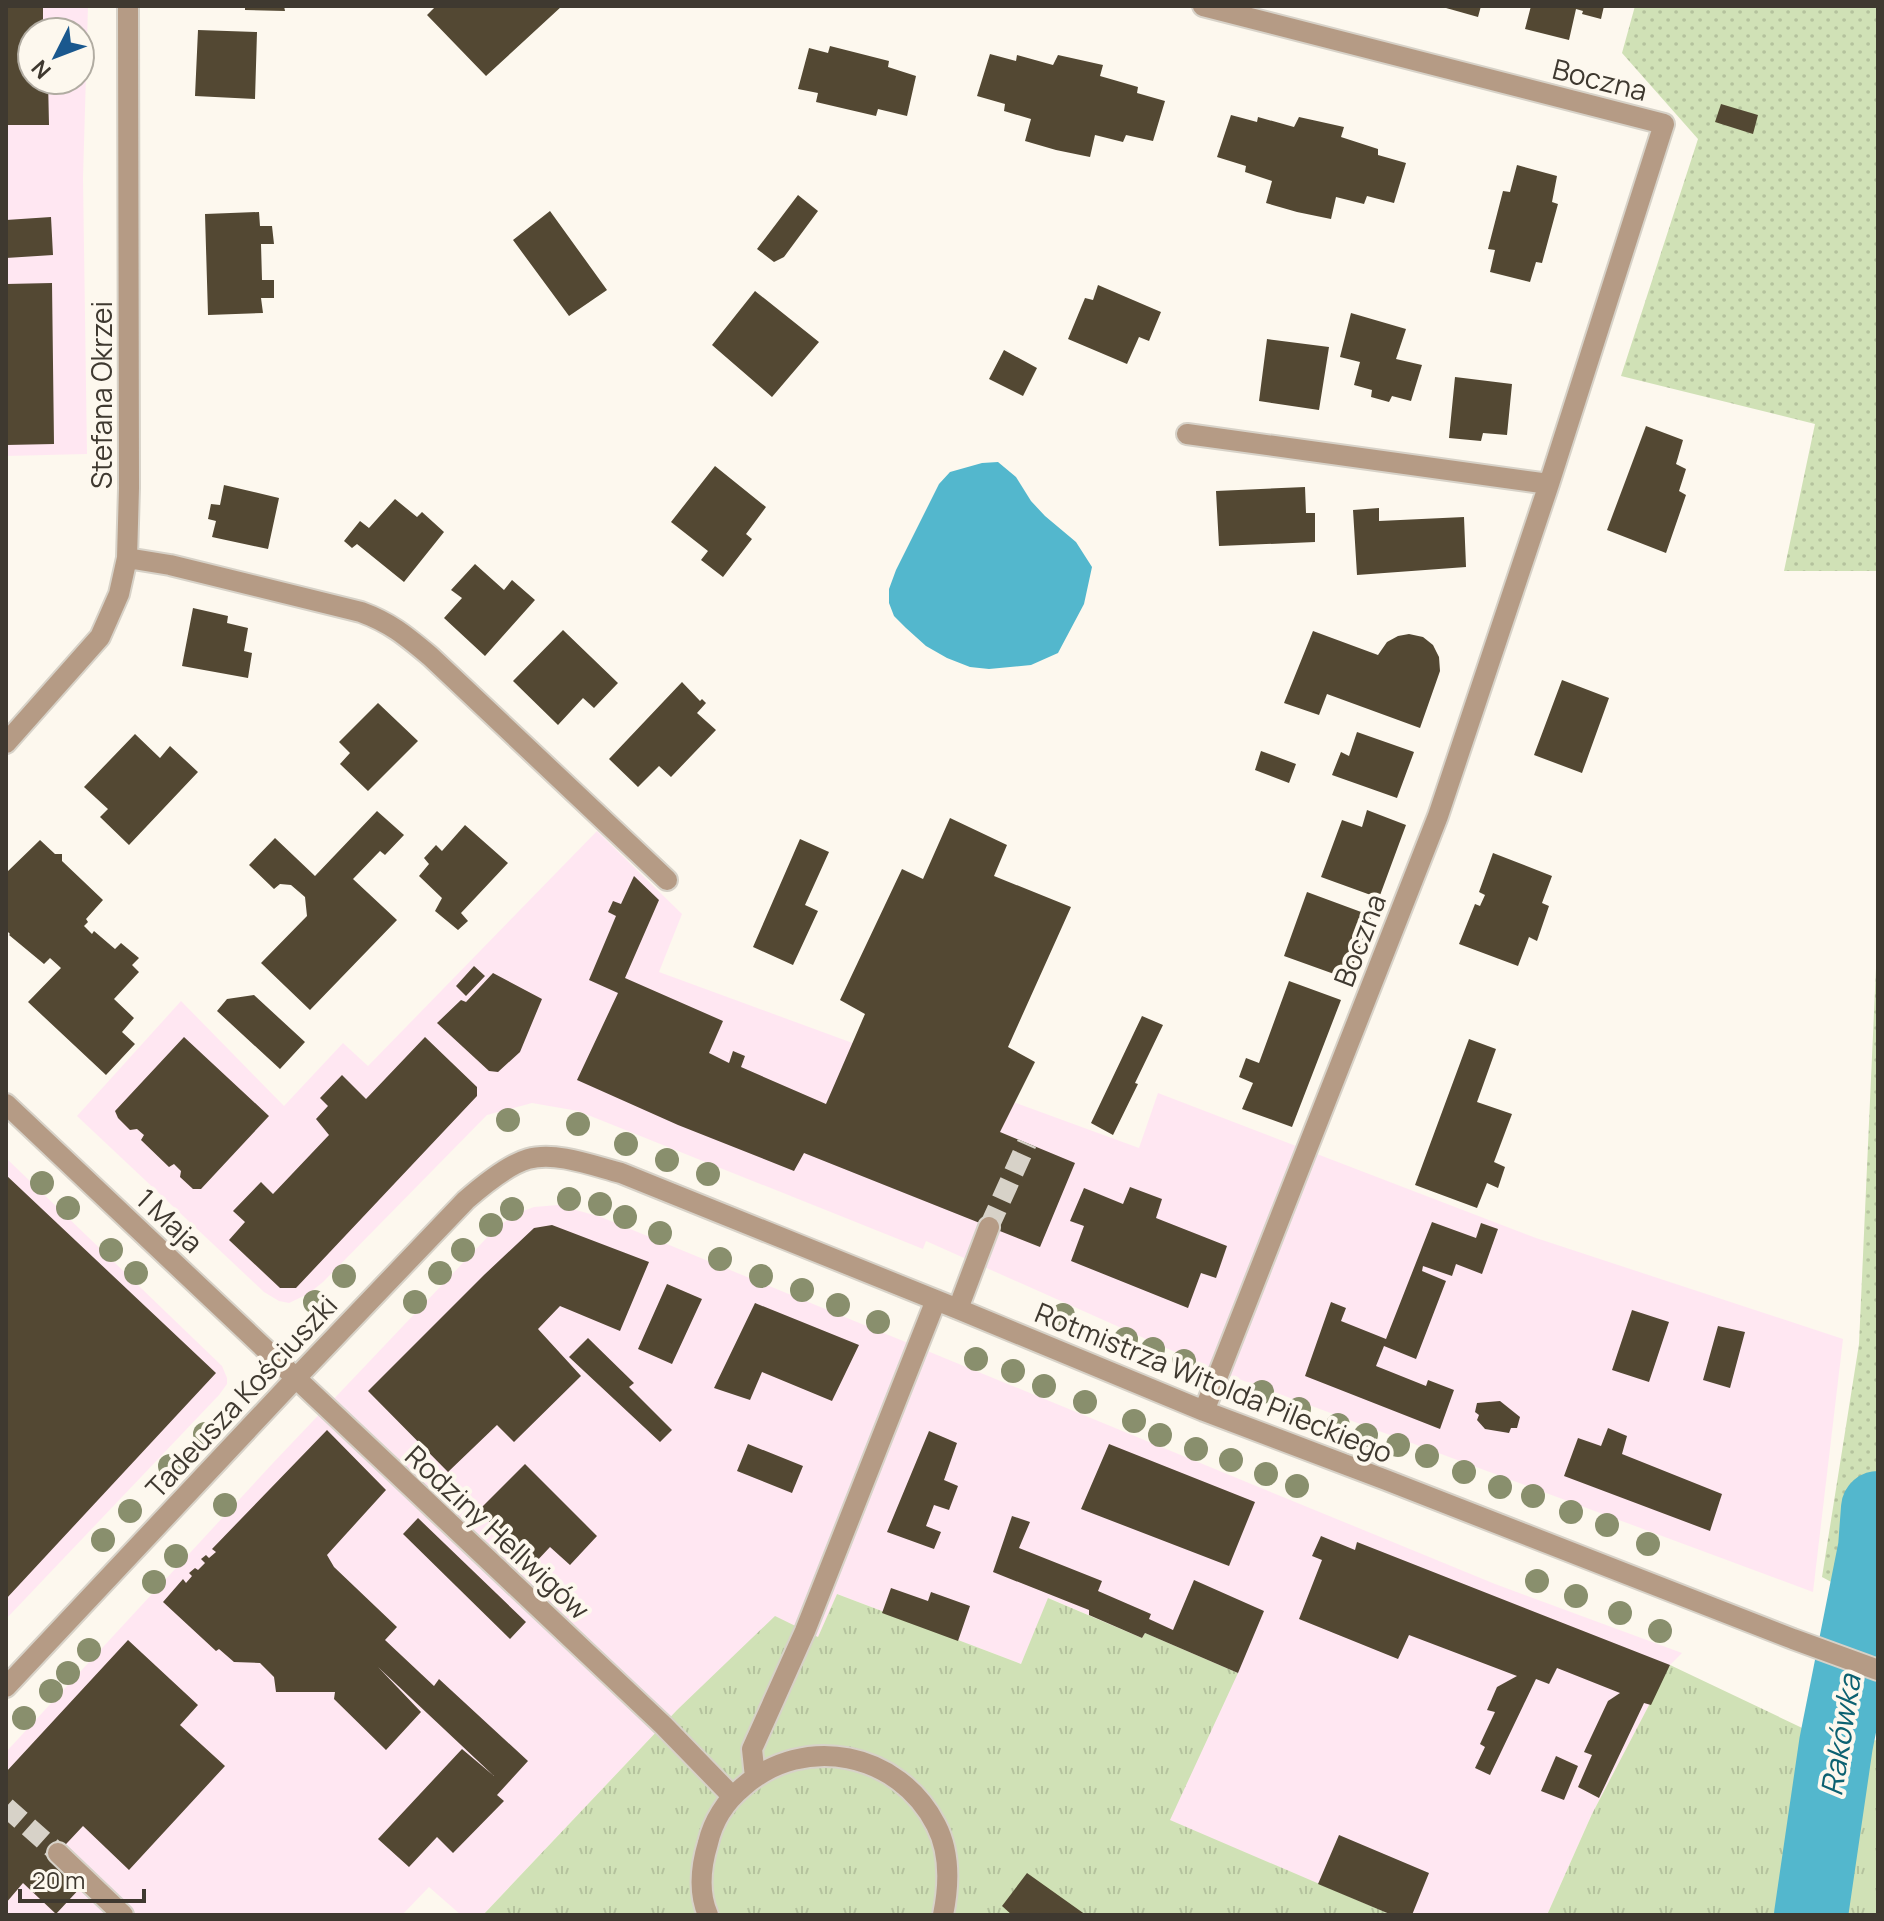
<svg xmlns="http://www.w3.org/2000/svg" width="1884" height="1921" viewBox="0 0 1884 1921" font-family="Manrope,sans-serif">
<defs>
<pattern id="grass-dots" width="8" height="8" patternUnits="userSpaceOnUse" patternTransform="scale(2)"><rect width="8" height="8" fill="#d0e1b6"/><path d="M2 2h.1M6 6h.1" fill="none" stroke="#b4c29d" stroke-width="1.8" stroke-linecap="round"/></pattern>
<pattern id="park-tufts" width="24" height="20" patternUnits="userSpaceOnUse" patternTransform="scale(2)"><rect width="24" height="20" fill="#d0e1b6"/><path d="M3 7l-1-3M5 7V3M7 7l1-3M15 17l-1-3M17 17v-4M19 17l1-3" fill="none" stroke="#b4c29d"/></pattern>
</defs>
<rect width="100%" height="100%" fill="#fdf8ee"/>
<path fill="#ffe7f2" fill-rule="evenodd" d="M6,6H88L83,178L87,454L6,456ZM32,32H80V80H32Z
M597,831L682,914L659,972L1139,1148L1158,1093L1536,1238L1843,1339L1813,1592L1220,1372L926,1241L923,1249L578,1111L532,1103L487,1115L323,1282L308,1294L289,1303L279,1301L264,1292L77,1116L181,1001L284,1106L343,1043L368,1066Z
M6,1158L222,1366L227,1378V1384L219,1395L6,1619Z
M558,1205L601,1217L1495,1584L1682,1653L1670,1665L1592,1814L1547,1915H1392L1169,1820L1237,1673L1146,1633L1142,1638L1049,1598L1021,1664L837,1594L818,1637L677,1710L483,1915H461L429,1887L402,1915H6V1752L273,1463L497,1227L518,1213L534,1207Z"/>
<path fill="url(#grass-dots)" d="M1635,6H1878V571H1784L1815,424L1621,376L1698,139L1622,53Z
M1878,924V1607L1822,1577L1859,1344Z"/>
<path fill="url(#park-tufts)" d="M837,1594L1021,1664L1048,1598L1142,1638L1145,1633L1238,1673L1170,1820L1392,1915H483L677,1710L775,1616L818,1637Z
M1670,1665L1836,1744L1878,1740V1915H1547L1592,1814Z"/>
<path fill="#53b7cd" d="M998,462L1016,477L1031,501L1045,516L1076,542L1092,567L1084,604L1058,653L1031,665L989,669L970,667L947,658L926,646L906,628L894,616L889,603V589L896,570L939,484L950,472L982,463Z"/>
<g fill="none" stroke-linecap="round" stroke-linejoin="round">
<path stroke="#53b7cd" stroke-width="74" d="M1811,1915L1836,1744L1875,1548L1878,1508"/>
</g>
<path fill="#534833" d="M6,6H43V25L48,24V32H32V80H48L49,125H6Z
M245,6H284L285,11L245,10Z
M436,6H562L486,76L427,15Z
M1439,6H1481L1478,17Z
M1531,6H1604L1601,19L1582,14L1583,11L1576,9L1569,40L1525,29Z
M198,30L257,32L255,99L195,96Z
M830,46L889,61L888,67L916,76L907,116L878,109L876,116L816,102L818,93L798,89L809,48L828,53Z
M990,54L1016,61L1017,55L1053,65L1058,55L1103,65L1100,76L1138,87L1137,93L1165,101L1153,141L1126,135L1123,142L1095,135L1090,157L1056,150L1025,141L1031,119L1004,111L1005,104L977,96Z
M1721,104L1758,115L1753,134L1715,122Z
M1231,115L1257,122L1258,117L1294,127L1299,117L1344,127L1341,137L1378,149V155L1406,163L1394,203L1367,196L1364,204L1336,197L1331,219L1297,212L1266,203L1272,181L1245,172L1246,166L1217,157Z
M1517,165L1557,176L1552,202L1558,204L1542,263L1536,262L1530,282L1490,272L1495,250L1488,249L1503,191L1510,192Z
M798,195L818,211L784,257L774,262L757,249Z
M550,211L607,290L569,316L513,240Z
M259,212L260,226H272L274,244H261L262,280H274V298H261L263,313L208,315L205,214Z
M51,217L53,255L6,258V220Z
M52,283L54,444L6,445V284Z
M1098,285L1161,312L1149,341L1139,337L1127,364L1068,339L1085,298L1093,300Z
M755,291L819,342L772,397L712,345Z
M1351,313L1406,329L1396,359L1422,365L1411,401L1392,396L1389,402L1371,397L1372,390L1354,385L1360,362L1340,357Z
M1267,339L1329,347L1319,410L1259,401Z
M1004,350L1037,368L1023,396L989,379Z
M1455,377L1512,384L1507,435L1483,433L1481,441L1449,438Z
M1646,426L1683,440L1676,464L1686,469L1679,491L1686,495L1666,553L1607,530Z
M715,466L766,507L746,534L752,539L723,577L701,560L708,551L671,522Z
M224,485L279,498L268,549L212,537L216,521L208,519L211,504L220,505Z
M1305,487L1306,513H1315V542L1219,546L1216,491Z
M395,499L417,517L422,512L444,532L404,582L357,544L352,548L344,541L360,521L369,528Z
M1379,508V521L1464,517L1466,567L1357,575L1353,510Z
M475,564L504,590L512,580L535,600L485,656L444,618L462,598L451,590Z
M193,608L228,616L227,623L248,628L244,651L252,653L248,678L182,666Z
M563,630L618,683L594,708L583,698L558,725L513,681Z
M1313,631L1378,655L1387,642L1398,636L1409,634L1423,637L1433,645L1439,657L1440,671L1420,728L1327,694L1319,715L1284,703Z
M1562,680L1609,698L1582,773L1534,755Z
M682,682L700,701L702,699L706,703L697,713L716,730L671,777L659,766L638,787L609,759Z
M378,703L418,741L368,791L340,764L350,753L339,742Z
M1357,732L1414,752L1397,798L1332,775L1341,752L1349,756Z
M135,734L160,758L170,746L198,772L129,845L100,817L108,809L84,787Z
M1261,751L1296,764L1289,783L1255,770Z
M1367,810L1406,825L1379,898L1321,877L1342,820L1362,827Z
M377,811L404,835L385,855L380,851L353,879L397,920L310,1010L261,963L307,916L305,897L291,885L280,884L274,889L249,865L275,838L315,876Z
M950,818L1007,845L994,876L1071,907L1008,1047L1035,1062L1000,1132L1075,1163L1040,1247L804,1153L794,1171L678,1125L577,1080L618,993L589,980L616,916L608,912L613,901L621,904L634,876L659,900L625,978L723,1021L709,1053L729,1063L733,1051L745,1056L741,1067L826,1104L865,1014L840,1000L902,869L923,879Z
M465,825L508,863L461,913L468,921L458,930L435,911L442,898L419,876L429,864L424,858L436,845L442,851Z
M800,839L829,852L805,905L818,911L793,965L753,947Z
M40,840L55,854H62V861L103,900L86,919L88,922L84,926L92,934L94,931L115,949L121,943L139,958L132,965L139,972L114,999L134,1018L122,1032L135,1044L106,1075L28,1002L61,968L50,958L44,964L9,935L10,934L6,930V873Z
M1493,853L1552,876L1542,903L1549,906L1537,941L1529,937L1518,966L1459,944L1475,904L1480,906L1485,895L1479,892Z
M1307,892L1372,916L1348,979L1284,956Z
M474,966L485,976L466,996L456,986Z
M493,973L542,999L520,1052L498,1072L489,1071L437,1023L461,1000L466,1002Z
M1289,981L1341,1000L1292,1127L1242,1109L1253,1083L1239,1077L1246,1058L1259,1063Z
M254,995L305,1042L280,1069L217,1011L227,999Z
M1142,1016L1163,1025L1135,1083L1138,1084L1113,1135L1091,1123Z
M184,1037L269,1116L201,1189H193L180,1177L181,1171L174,1164L169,1167L141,1140L144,1135L137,1129L130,1130L118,1118L115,1111Z
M425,1037L477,1087V1096L296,1288H280L229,1240L245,1222L233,1211L261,1182L273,1194L329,1135L316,1119L328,1106L320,1098L342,1075L366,1099Z
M1469,1039L1496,1049L1477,1102L1512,1114L1494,1162L1505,1167L1498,1188L1487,1183L1477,1208L1415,1185Z
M6,1175L216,1373L6,1599Z
M1130,1187L1162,1199L1156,1218L1227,1246L1216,1278L1201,1273L1188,1308L1071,1261L1084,1226L1070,1221L1084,1188L1123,1204Z
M1432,1222L1476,1238L1481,1223L1498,1229L1482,1274L1456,1264L1452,1276L1423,1266L1422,1271L1446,1281L1416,1359L1384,1346L1376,1366L1426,1386L1428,1380L1454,1390L1440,1429L1305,1376L1331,1302L1346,1308L1341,1321L1386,1339Z
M552,1225L649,1262L620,1331L560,1306L538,1329L581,1376L514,1442L497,1425L448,1472L368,1391L484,1275L534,1228Z
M667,1284L702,1299L672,1364L638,1349Z
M755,1303L859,1345L832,1401L762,1372L750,1400L714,1388Z
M1632,1310L1669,1322L1649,1382L1612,1370Z
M1718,1326L1745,1332L1730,1388L1703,1380Z
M588,1338L634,1383L629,1387L672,1430L660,1442L569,1357Z
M1500,1401L1520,1417L1517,1428H1511L1509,1433L1485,1429L1477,1420L1479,1415L1475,1412L1477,1403Z
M1608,1428L1627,1436L1622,1454L1722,1494L1710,1531L1564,1476L1578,1438L1601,1446Z
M327,1430L386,1490L327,1555L334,1567L397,1627L385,1640L434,1686L439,1679L528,1761L497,1795L504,1801L453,1853L437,1837L409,1867L378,1839L462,1749L494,1776L378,1667L421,1712L386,1750L334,1699L335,1692H276L274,1677L260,1663L234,1662L219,1649L216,1651L163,1602L183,1579L186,1583L192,1576L189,1573L195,1568L198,1570L205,1563L201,1559L206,1555L209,1558L216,1552L212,1549Z
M929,1431L957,1443L944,1480L958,1486L949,1510L934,1505L926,1526L941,1532L934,1549L887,1532Z
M748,1444L803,1466L792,1493L737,1471Z
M1109,1444L1255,1502L1229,1566L1081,1509Z
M525,1464L597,1536L570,1565L550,1547L534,1564L494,1524L493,1525L478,1511Z
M1012,1516L1030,1522L1019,1548L1102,1581L1098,1591L1151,1614L1149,1619L1173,1630L1194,1580L1264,1611L1238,1673L1145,1633L1142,1638L1089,1615V1610L993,1572Z
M418,1518L526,1622L510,1639L403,1534Z
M1321,1536L1355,1550L1357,1542L1670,1665L1651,1705L1644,1703L1599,1798L1578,1787L1592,1755L1584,1752L1608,1701L1620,1693L1557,1668L1549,1684L1536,1679L1490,1775L1475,1768L1485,1747L1480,1744L1495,1712L1487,1710L1497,1687L1517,1676L1409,1635L1398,1659L1299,1619L1322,1560L1312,1556Z
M891,1588L928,1601L931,1592L970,1606L958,1641L882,1613Z
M128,1640L198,1705L180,1725L225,1766L129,1870L83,1826L52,1859L82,1886L56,1914L23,1883L6,1903V1772Z
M1556,1756L1578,1766L1564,1800L1541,1791Z
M1339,1835L1429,1873L1412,1915H1392L1318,1884Z
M1027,1873L1086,1915H1012L1002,1906Z"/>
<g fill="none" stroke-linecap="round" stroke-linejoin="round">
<path stroke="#d7d2c8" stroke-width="20" stroke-dasharray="20 10" stroke-linecap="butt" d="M989,1227L1027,1143
M6,1807L58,1853"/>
<defs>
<path id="minor" d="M1203,6L1664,124L1549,484L1438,816L1204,1411
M1187,434L1549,484
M127,558L170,565L361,612C391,623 406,636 430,656L667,880
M6,743L100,637L119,594L127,558L129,488L128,6
M6,1104L663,1725L732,1796
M958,1309L989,1227
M6,1687L296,1378L466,1200C482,1186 507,1165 528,1159C556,1151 594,1166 621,1173L958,1309L1204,1411L1386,1480L1793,1639L1878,1670
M755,1777L752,1749L805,1631L936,1300
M58,1853L123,1915
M708,1915C698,1892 701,1866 708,1843C713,1821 726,1801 743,1787C804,1733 899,1752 936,1825C950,1852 949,1886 943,1915"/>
</defs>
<use href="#minor" stroke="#d7d2c8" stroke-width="24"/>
<use href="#minor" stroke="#b59b85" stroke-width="20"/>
</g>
<g fill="#898f6d">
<circle cx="508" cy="1120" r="12"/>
<circle cx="578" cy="1124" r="12"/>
<circle cx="626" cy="1144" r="12"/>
<circle cx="667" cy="1160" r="12"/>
<circle cx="708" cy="1174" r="12"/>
<circle cx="42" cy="1183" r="12"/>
<circle cx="569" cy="1199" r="12"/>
<circle cx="600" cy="1204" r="12"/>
<circle cx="68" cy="1208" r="12"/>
<circle cx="512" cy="1209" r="12"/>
<circle cx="625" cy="1217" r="12"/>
<circle cx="491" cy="1225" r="12"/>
<circle cx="660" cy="1233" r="12"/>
<circle cx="111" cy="1250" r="12"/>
<circle cx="463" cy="1250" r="12"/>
<circle cx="720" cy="1259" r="12"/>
<circle cx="136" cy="1273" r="12"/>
<circle cx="440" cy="1273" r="12"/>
<circle cx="344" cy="1276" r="12"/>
<circle cx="761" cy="1276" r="12"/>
<circle cx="802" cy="1290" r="12"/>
<circle cx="315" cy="1302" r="12"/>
<circle cx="415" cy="1302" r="12"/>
<circle cx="838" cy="1305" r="12"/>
<circle cx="1063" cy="1315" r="12"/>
<circle cx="878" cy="1322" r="12"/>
<circle cx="1126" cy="1339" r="12"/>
<circle cx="1153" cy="1349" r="12"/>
<circle cx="976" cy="1359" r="12"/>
<circle cx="1184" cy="1361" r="12"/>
<circle cx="1013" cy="1371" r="12"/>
<circle cx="1044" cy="1386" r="12"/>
<circle cx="1262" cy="1392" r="12"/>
<circle cx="1085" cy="1402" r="12"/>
<circle cx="1299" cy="1409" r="12"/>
<circle cx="1134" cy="1421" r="12"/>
<circle cx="1338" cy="1425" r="12"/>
<circle cx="205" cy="1434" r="12"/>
<circle cx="1160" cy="1435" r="12"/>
<circle cx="1366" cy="1435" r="12"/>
<circle cx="1398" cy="1445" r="12"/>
<circle cx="1196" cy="1449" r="12"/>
<circle cx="1427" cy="1456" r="12"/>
<circle cx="1231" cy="1460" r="12"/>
<circle cx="170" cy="1466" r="12"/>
<circle cx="1464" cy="1472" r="12"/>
<circle cx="1266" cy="1474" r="12"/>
<circle cx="1297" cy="1486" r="12"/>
<circle cx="1500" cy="1487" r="12"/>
<circle cx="1533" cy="1496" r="12"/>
<circle cx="225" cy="1505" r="12"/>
<circle cx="130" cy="1511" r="12"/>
<circle cx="1571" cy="1512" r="12"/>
<circle cx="1607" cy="1525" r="12"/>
<circle cx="103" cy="1540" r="12"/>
<circle cx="1648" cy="1544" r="12"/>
<circle cx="176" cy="1556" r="12"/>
<circle cx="1537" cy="1581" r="12"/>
<circle cx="154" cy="1582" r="12"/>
<circle cx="1576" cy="1596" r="12"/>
<circle cx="1620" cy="1613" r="12"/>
<circle cx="1660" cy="1631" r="12"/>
<circle cx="89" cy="1650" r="12"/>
<circle cx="68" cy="1673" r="12"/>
<circle cx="51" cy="1691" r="12"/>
<circle cx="24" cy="1718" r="12"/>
</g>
<g text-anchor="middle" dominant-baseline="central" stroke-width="8" stroke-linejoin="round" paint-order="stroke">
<g font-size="28" fill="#3f3930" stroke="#fdf8ee">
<text transform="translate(1600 79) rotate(14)">Boczna</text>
<text transform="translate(101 395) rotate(-90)">Stefana Okrzei</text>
<text transform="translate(1359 940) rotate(-69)">Boczna</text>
<text transform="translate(170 1220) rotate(43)">1 Maja</text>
<text transform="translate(1214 1382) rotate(22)">Rotmistrza Witolda Pileckiego</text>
<text transform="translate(241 1396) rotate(-47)">Tadeusza Kościuszki</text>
<text transform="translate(498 1532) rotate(43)">Rodziny Hellwigów</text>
</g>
<g font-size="30" font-style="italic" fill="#0c6171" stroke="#fdf8ee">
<text transform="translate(1840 1735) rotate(-81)">Rakówka</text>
</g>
</g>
<rect width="1884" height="1921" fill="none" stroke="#3f3930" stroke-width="16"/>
<g transform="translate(56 56) rotate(228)"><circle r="38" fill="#fdf8ee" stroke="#b1aca2" stroke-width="2"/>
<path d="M0-6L14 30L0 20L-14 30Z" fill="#1a588e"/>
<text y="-12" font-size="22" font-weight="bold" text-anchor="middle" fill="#3f3930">N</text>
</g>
<path d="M20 1889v12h124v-12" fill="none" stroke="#3f3930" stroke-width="4"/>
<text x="32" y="1889" font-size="24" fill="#3f3930" stroke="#fdf8ee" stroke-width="6" paint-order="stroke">20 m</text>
</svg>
